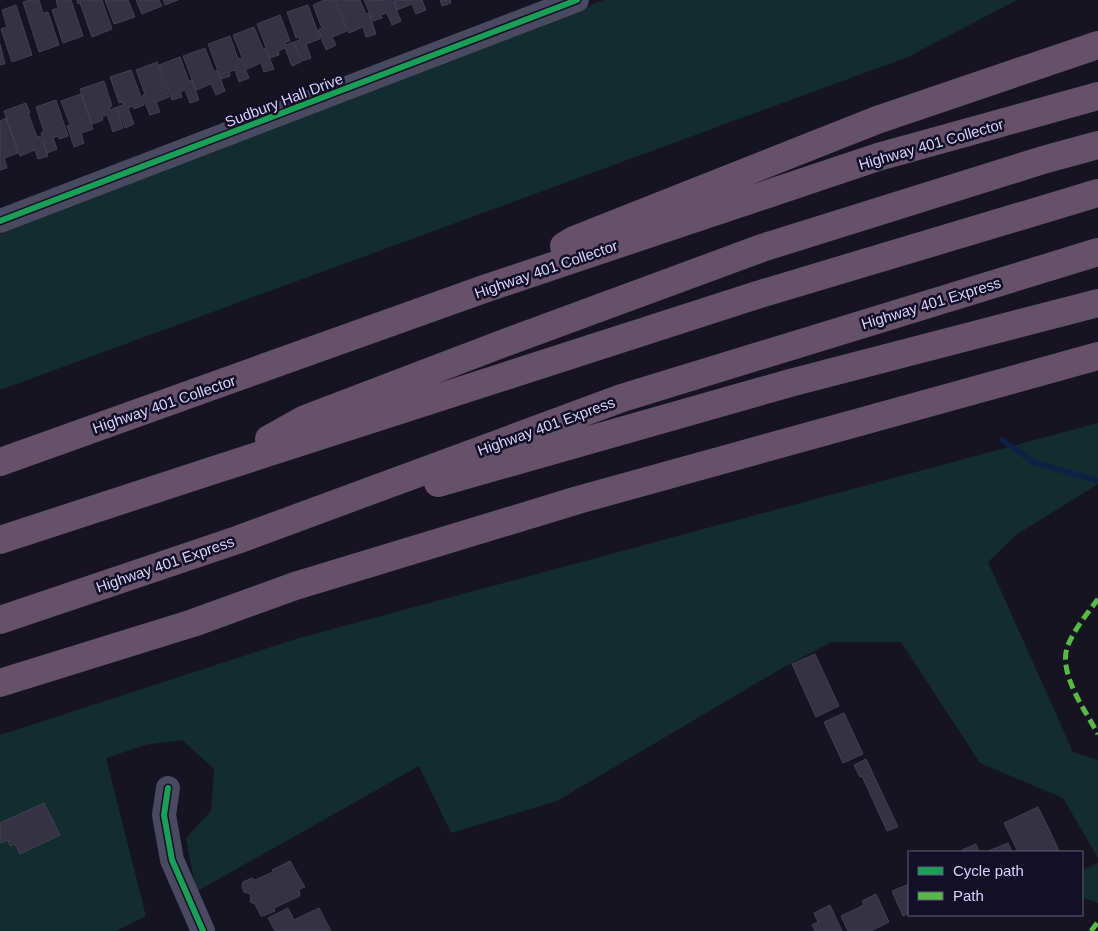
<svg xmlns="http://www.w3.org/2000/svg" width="1098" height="931" viewBox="0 0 1098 931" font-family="Helvetica,sans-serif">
<rect width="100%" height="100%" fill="#161421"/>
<path fill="#132c2d" d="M604,0H1017L908,57L0,390V234Z
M1098,423V484L1016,535L988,562L1073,752L1098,760V858L1063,798L980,763L901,642H831L779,670L557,801L451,833L419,766L196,892L186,838L211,811L214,769L182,740L145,745L106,758L146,916L116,931H0V735L299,638Z
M1098,863V903L1082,897V870Z"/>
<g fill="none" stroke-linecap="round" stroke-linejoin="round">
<path stroke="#0d2144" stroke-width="5.5" d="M1002,440L1034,462L1098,481"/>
</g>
<path fill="#343243" stroke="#433f54" d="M30,0H39L43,13L48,12L59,45L39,52L23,2Z
M56,0H71L83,36L63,43L52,10L58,8Z
M77,0H102L112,29L92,37L80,3L78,4Z
M105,0H128L135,17L114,24Z
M136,0H159L162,6L142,14Z
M163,0H178L165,5Z
M324,0H335L347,31L332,37L336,45L326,50L318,30L322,28L313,5Z
M336,0H360L366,14L369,13L376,34L366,37L363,27L349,33Z
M364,0L393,1L401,21L392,25L387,13L381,15L382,18L373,21Z
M394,0H422L426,10L416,14L412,4L397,10Z
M440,0H450L451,3L442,6Z
M16,5L32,55L12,62L1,29L7,27L2,10Z
M308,5L320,39L306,44L311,58L302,61L294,42L300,40L299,37L296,38L287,12Z
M280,15L290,41L285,42L286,45L293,42L301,62L292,66L285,48L278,51L279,55L270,58L257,24Z
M254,27L263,49L265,48L274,69L264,72L261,63L247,69L233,35Z
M230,36L238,59L241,58L249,78L239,82L235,70L229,72L230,76L221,79L208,44Z
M0,44L5,64L0,65Z
M205,48L214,72L217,70L225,91L216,95L211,84L196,90L183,56Z
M180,57L189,81L192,80L199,100L190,103L185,90L180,92L182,97L172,100L159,65Z
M157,62L169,97L156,102L160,112L150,115L142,96L145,94L136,70Z
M131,70L144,105L134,109L133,106L128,108L134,124L125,128L117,107L123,105L122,102L119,103L110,77Z
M104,81L112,106L109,107L110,110L116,107L123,128L113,132L107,115L102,117L103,120L92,124L80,89Z
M81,94L93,129L81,133L84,143L74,147L67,126L70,125L61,101Z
M56,100L68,136L59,139L58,136L53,138L57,149L47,153L41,133L44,132L36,107Z
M26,103L30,113H28L37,137L40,136L48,156L38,159L35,150L20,156L4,111Z
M6,118L18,153L4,158L7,168L0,170V121Z
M815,654L839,706L816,717L792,664Z
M844,713L863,754L843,763L824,722Z
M866,759L898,827L887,831L862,776L860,777L854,765Z
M44,803L60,835L20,854L15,844L10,846L8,840L1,843L0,823Z
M1038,807L1057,846L1059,852H1018L1004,823Z
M1008,843L1012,852H986Z
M976,844L979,852H963L962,850Z
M290,861L305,887L299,889L300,896L274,908L275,911L263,916H261L255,904L250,902L251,896L250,894L244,892L242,887L243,882L252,878L255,880L273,872L272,870Z
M909,884V913L903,916L892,891Z
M876,894L889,922L871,931H848L841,916L864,905L862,901Z
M830,905L842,931H815L812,925L818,922L814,913Z
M288,908L294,920L319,908L331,931H275L268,918Z"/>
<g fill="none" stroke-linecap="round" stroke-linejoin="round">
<path stroke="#4a4962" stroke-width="24" d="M0,221L577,0
M168,788L164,815L172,860L203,931"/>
<path stroke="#67516a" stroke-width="28" d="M564,246L574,240L877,120L1098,45
M269,439L305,419L499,345L762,248L1043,160L1098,145
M0,462L484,289L878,157L1098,96
M438,483L790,383L1098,303
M0,540L211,471L757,295L1098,193
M0,620L237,540L622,398L1098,252
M0,683L193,623L295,586L578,500L1098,356"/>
<path stroke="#58b947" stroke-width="5" stroke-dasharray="10 5" stroke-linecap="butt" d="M1098,599C1088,613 1075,628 1068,645C1057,672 1085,710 1098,734
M1091,931L1098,922"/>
<defs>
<path id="cycleway" d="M0,221L577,0
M168,788L164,815L172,860L203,931"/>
</defs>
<use href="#cycleway" stroke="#130f26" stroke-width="9"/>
<use href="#cycleway" stroke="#1a9f57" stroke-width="6"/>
</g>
<g text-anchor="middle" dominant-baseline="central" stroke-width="5" stroke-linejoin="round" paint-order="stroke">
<g font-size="15" fill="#d9d4ff" stroke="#130f26">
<text transform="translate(284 100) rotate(-21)">Sudbury Hall Drive</text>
<text transform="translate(931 144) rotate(-16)">Highway 401 Collector</text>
<text transform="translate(546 269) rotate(-19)">Highway 401 Collector</text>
<text transform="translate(931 303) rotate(-17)">Highway 401 Express</text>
<text transform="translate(164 404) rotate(-19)">Highway 401 Collector</text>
<text transform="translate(546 426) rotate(-20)">Highway 401 Express</text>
<text transform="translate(165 564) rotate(-19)">Highway 401 Express</text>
</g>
</g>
<rect x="908" y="851" width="175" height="65" fill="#130f26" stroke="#625e7d"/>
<rect x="918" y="867" width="25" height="8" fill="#1a9f57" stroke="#625e7d"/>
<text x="953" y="876" font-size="15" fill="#d9d4ff">Cycle path</text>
<rect x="918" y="892" width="25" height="8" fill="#58b947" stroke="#625e7d"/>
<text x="953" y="901" font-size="15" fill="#d9d4ff">Path</text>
</svg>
